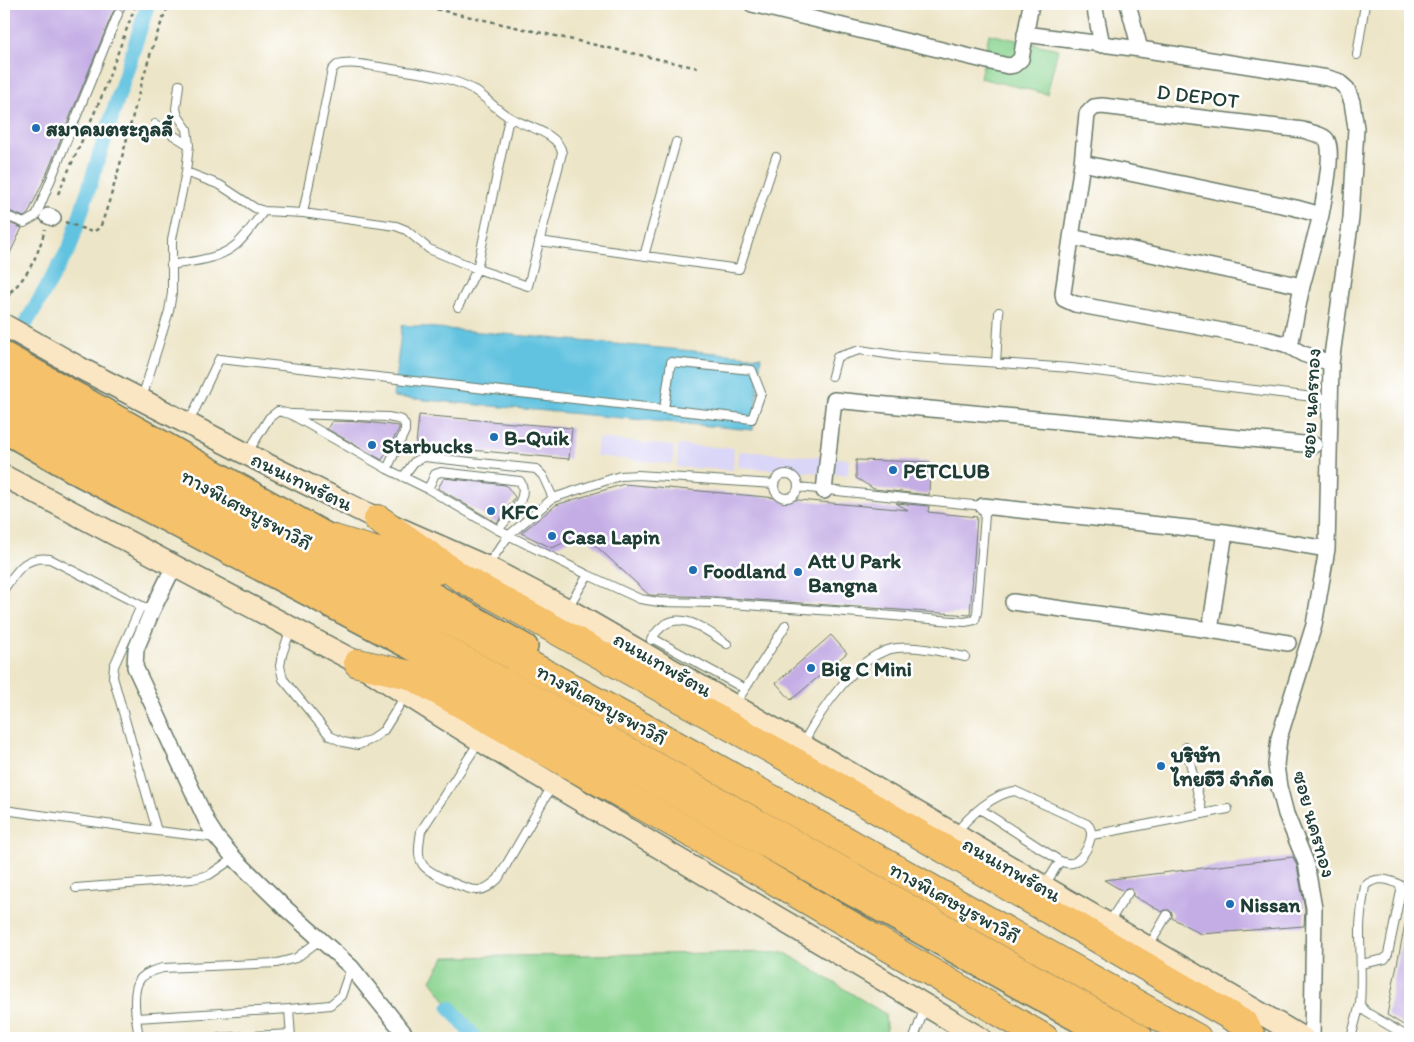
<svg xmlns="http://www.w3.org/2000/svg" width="1414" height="1042" viewBox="0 0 1414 1042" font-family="Itim,'Playpen Sans Thai',sans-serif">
<rect width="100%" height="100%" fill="#fff"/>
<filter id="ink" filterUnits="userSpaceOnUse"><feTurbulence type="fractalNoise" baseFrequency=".02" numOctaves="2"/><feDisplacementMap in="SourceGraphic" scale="10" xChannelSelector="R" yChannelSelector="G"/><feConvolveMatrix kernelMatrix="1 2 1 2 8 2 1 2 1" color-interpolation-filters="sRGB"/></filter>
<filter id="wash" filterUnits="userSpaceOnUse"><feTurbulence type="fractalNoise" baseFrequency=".0096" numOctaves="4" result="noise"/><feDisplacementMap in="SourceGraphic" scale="20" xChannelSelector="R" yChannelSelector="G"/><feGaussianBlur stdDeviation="1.12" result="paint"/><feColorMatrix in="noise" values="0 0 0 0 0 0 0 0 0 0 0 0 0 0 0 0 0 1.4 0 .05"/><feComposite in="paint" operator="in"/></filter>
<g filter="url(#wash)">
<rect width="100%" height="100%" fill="#ede5c7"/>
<path fill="#dad6f7" d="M598,438L674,446L673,464L596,456Z
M678,445L734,448L733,470L677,467Z
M739,451L849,459L848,475L738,467Z"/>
<path fill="#8ad490" stroke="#548862" d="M989,34L1058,49L1047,94L980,78Z
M784,952L885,1014L887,1038H473L431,980L445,957Z"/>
<path fill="#62c3e0" stroke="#40808a" d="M402,325L761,357L753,430L393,397Z"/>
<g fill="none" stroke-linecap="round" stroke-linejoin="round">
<path stroke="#62c3e0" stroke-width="15" d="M4,361L70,247L148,4
M450,1008L475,1038"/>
</g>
<g id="blocks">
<path fill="#c4ade5" d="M4,4H127L123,12L118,8L113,12L47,173L28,214L24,217L4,209Z
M4,221L22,228L4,266Z
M419,415L572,428L569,459L416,445Z
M332,421L366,422L399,426V429L382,460L327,429Z
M856,460L930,462L929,495L874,489L856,478Z
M444,478L506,485L515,497L497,523L438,488Z
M624,484L908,510L896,503L929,506L928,512L977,517L970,615L716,597L649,595L583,534L552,548L521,533L556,505Z
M831,635L847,653L791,700L776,683Z
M1293,857L1297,866L1305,909L1304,926L1201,934L1172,918V913L1169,910H1165L1162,912L1133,896V891L1131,888H1126L1123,891L1104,880Z
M1405,924H1410V1029L1387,1015Z"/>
</g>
</g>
<g filter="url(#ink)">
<use href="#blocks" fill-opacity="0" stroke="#677867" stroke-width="1"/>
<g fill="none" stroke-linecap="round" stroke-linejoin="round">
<defs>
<path id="service" d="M1357,55L1365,4
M155,124L189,145
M186,172L220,185L255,208L264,211L303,213L396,226L406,230L429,249L477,269L458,307
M303,213L332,70L337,65C353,61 370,66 386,68C415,73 448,75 474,90C487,98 497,111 511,118C527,127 559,133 562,153L528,286L477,269L509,118
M4,215L24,223L36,216L118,14
M539,241L739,269L776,157
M644,256L676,142
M171,265C193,261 219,260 237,244C247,235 255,222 264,211
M996,363L999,312
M832,376L837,357L860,350L900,356L1071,368L1330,399
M142,398L169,311L172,293V239L186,172L189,145L187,129L178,116L176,109L179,85
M292,414L388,417L402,420L405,425V431L387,469
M189,422L219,359L752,419L761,393L752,370L671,362L664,409
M248,452L269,418L278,411L290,414L387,469L428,489L498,530L588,575L640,599L659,602L716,603L834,611L965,622L975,620L977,613L985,515L983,506L798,487
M774 486a12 12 0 1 1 24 0a12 12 0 1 1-24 0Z
M403,477L414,462L424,457L536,469L543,476L553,498
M428,489L435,474L441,472L520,481C531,498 507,518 498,530
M487,566L509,535L553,498L620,476L638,475L774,484
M4,589C17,571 25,555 50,559L146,608
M141,606L114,666L113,677L157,831
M568,607L588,575
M291,628L282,655L280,666L283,679L330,736L343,742L358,745L372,739L384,730L405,696
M652,638L745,689L734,705
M651,640C673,603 701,627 727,644
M745,689L786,625
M479,742L421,831C420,840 417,850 420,859C421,862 424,867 427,869C435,875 467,891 478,890C486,890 492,884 498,879L552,786
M803,743C820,712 858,652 897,648C921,646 942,652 965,657
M1186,747L1203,814
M4,810L157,831L217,838
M956,833C968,817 994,793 1015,791L1087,824C1097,833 1086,855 1075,862C1070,865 1065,863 1060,861L980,809
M1092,835L1228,809
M1045,885L1060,861
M76,888L192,879L209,875L234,858
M1109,922L1128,893
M1149,946L1167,915
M1361,964L1385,959L1388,954L1401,891L1400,885C1389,879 1375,876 1365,886C1363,900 1360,914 1360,929C1360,954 1362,979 1360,1004L1366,1012L1410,1038
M136,1018L289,1009
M139,1038C137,1024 130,990 141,978C147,972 155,970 163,968L277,963L296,958L320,940
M218,1038L290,1034
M291,1038L289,1009L330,1005L341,996L351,967
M914,1038L925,1007
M1351,1038L1360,1004"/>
<path id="minor" d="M752,4L1008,66L1014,65L1021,59L1031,4
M1094,4L1102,45
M1128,4L1140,49
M1025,34L1140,49L1328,78L1338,81L1347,89L1352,102L1356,128L1351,218L1331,363L1327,549L1314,625L1279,738L1276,765L1279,787L1286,814L1306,863L1314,908L1312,1038
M1082,163L1296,208L1321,215L1302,286
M1321,215C1323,202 1336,145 1325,138C1320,134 1309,132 1303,130L1102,106L1094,107L1087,114L1082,163L1063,293L1064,299L1075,304L1266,339L1285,344L1303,354L1331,363
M48,216L53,218
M1071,237L1302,286L1290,346
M824,491L834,400L1314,445
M983,506L1225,532L1210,630
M1225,532L1327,549
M174,566L152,611L136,649L135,667L208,824L217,838L234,858L284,907L351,967L408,1038
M1013,602L1210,630L1288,643"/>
<path id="secondary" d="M4,325L80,368L262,462L378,519L487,567L567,609L802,745L1303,1038
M4,476L358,663C455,727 555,786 655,845C764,909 872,973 980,1038"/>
<path id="trunk" d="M4,355L525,647
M4,430L81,474L417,650L1112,1038"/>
<path id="motorway" d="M4,376L690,753L1197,1038
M4,407L673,776L1139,1038
M378,519L460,577L804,767L1244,1024L1252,1038
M334,539L438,570
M358,663L410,675L746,864L1044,1038"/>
</defs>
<use href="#service" stroke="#677867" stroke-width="10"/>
<use href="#minor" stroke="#677867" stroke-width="18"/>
<use href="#secondary" stroke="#677867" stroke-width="24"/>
<use href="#trunk" stroke="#677867" stroke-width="28"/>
<use href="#motorway" stroke="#677867" stroke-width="30"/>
<path stroke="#677867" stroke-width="2.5" stroke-dasharray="4 4" stroke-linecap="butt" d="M413,4L698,68
M58,194L101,98L136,4
M65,222L92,232L100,228C127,155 138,75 169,4
M4,297C27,280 38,256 45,229
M4,304L10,293"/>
<use href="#service" stroke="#fff" stroke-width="8"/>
<use href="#minor" stroke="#fff" stroke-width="15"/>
<use href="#secondary" stroke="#fbe6c4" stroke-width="21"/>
<use href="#trunk" stroke="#f5c16b" stroke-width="25"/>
<use href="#motorway" stroke="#f5c16b" stroke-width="28"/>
</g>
</g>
<g fill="#1f6fb2" stroke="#fff" stroke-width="2">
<circle cx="36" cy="128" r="5"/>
<circle cx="494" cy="437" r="5"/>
<circle cx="372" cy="445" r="5"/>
<circle cx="893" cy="470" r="5"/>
<circle cx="491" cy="511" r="5"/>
<circle cx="552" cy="536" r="5"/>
<circle cx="693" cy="570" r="5"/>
<circle cx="798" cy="572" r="5"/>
<circle cx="811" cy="668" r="5"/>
<circle cx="1161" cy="766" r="5"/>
<circle cx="1230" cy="904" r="5"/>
</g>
<g text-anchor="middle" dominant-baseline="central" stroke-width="5" stroke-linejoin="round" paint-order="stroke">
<g font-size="21" fill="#1f3d34" stroke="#fff">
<text transform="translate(1198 96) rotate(7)">D DEPOT</text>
<text transform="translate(1310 403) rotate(-87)">ซอย นครทอง</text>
<text transform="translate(302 481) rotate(26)">ถนนเทพรัตน</text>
<text transform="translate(247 509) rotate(29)">ทางพิเศษบูรพาวิถี</text>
<text transform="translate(663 664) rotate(30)">ถนนเทพรัตน</text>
<text transform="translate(602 704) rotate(29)">ทางพิเศษบูรพาวิถี</text>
<text transform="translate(1315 824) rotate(74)">ซอย นครทอง</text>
<text transform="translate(1012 869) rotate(30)">ถนนเทพรัตน</text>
<text transform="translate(955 902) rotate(29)">ทางพิเศษบูรพาวิถี</text>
</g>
<g font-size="21" font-weight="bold" fill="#1f3d34" stroke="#fff" text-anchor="start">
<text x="46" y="128">สมาคมตระกูลลี้</text>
<text x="504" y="437">B-Quik</text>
<text x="382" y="445">Starbucks</text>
<text x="903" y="470">PETCLUB</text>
<text x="501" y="511">KFC</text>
<text x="562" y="536">Casa Lapin</text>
<text x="808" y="560">Att U Park<tspan x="808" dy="24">Bangna</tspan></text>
<text x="703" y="570">Foodland</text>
<text x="821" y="668">Big C Mini</text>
<text x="1171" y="754">บริษัท<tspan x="1171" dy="24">ไทยอีวี จำกัด</tspan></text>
<text x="1240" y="904">Nissan</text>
</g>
</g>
<rect width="1414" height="1042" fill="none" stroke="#fff" stroke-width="20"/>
</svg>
